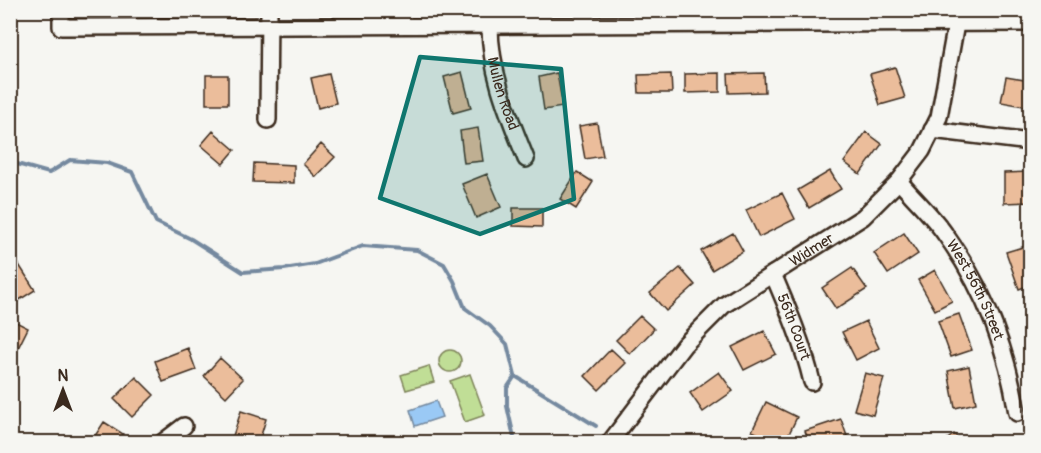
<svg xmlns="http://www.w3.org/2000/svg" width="1041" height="453" viewBox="0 0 1041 453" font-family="Pangolin,sans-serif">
<rect width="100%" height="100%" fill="#f6f6f2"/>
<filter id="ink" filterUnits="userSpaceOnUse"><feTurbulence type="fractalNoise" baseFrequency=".0167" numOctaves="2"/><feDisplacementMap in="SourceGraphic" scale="12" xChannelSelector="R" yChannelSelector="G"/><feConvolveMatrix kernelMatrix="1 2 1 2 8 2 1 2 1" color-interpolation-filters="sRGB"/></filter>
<g filter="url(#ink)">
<path fill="#c0de96" stroke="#7e845a" stroke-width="1.5" d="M439 361a11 11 0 1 1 22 0a11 11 0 1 1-22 0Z
M429,366L434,382L406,390L401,375Z
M470,374L485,415L465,422L450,381Z"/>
<path fill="#9ac9f5" stroke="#74899f" stroke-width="1.5" d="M436,401L442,417L415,426L410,410Z"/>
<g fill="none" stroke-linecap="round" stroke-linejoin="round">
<path stroke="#74899f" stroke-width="4" d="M10,162L49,173L70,160L107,163L132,172L156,222L191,239L243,272L284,269L315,264L363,246L417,250L444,264L454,281L465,308L490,326L507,344L515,376L596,426
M515,442L507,406V388L515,376"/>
</g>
<path fill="#ebbd9b" stroke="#3b2a1e" stroke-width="1.5" d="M895,67L905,98L880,105L870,74Z
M462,72L471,108L453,113L444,77Z
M557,73L563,107L544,110L539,77Z
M720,73V92L685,93V74Z
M764,73L765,92L729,93L728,74Z
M329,74L336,103L318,108L311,78Z
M671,74L672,93H639L638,75Z
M206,75H228V104H206Z
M1006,77L1030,81V107L1001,102Z
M597,123L603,156L585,159L579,126Z
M478,128L483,161L464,163L460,131Z
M213,131L235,150L223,164L201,145Z
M866,132L882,144L860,174L844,162Z
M321,144L335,157L316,177L303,164Z
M254,163L294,165V183L253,182Z
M830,171L841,189L809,208L798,190Z
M577,172L593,182L576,209L560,199Z
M1030,172V202L1004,203V173Z
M487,174L501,207L476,218L462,184Z
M782,193L795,219L759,237L746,210Z
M513,208H542V227L513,226Z
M733,233L743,251L712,270L701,251Z
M904,233L918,254L888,274L874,253Z
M1026,246L1030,259V285L1019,289L1006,252Z
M16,260L35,290L10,306V263Z
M680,268L695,285L666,311L650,293Z
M852,268L867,289L836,309L822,288Z
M935,270L952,301L935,310L918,280Z
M959,314L972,350L951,357L938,321Z
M640,316L654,329L630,354L616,340Z
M10,319L28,328L13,358L10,357Z
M866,321L879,348L856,360L842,332Z
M764,331L776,354L744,370L732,347Z
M188,348L196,370L163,382L155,361Z
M611,349L626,363L599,390L585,376Z
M220,358L243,379L226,397L204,376Z
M969,366L976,403L955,408L948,371Z
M719,372L733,391L703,412L690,393Z
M865,373L884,378L873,415L854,410Z
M136,377L154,395L132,417L114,399Z
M766,402L797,417L785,442H777L752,431Z
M241,411L266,419L259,442H231Z
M841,419L849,442H809L805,431Z
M104,422L123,434L118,442H91Z
M954,434L962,442H944Z"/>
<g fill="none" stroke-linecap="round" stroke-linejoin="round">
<defs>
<g id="minor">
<path d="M61,10V27L1030,23"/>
<path id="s1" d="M490,26C490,73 509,116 526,159"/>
<path d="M268,120L269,10"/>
<path d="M932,130L1030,142"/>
<path id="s2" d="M899,181C914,199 932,215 945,234C984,288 1007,348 1017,413"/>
<path id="s3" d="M773,274C788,309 803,344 812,382"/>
<path d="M163,442L184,426"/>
<path id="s4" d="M610,442L684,345L724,305L863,217L899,181L922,151L939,117L956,24"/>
</g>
</defs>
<use href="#minor" stroke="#3b2a1e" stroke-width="20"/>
<use href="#minor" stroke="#f6f6f2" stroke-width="15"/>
</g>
</g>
<path fill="#0f766e" fill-opacity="0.2" stroke="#0f766e" stroke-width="4.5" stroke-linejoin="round" d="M420,57L561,69L574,199L480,234L380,198Z"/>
<g text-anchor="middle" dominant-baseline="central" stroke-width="4.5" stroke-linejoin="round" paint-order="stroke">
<g font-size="15" fill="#3b2a1e" stroke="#f6f6f2">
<text stroke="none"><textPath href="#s1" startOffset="69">Mullen Road</textPath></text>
<text stroke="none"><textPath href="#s4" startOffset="282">Widmer</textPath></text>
<text stroke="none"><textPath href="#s2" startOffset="134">West 56th Street</textPath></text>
<text stroke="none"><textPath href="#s3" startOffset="57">56th Court</textPath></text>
</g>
</g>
<rect width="1041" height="453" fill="none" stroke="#f6f6f2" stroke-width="36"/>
<rect x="18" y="18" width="1005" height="417" fill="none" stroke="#3b2a1e" stroke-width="2" filter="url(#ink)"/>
<g transform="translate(63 390)" stroke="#f6f6f2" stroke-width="4.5" paint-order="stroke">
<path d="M0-4.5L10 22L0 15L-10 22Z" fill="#3b2a1e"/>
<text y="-9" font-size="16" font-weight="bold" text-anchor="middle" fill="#3b2a1e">N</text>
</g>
</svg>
